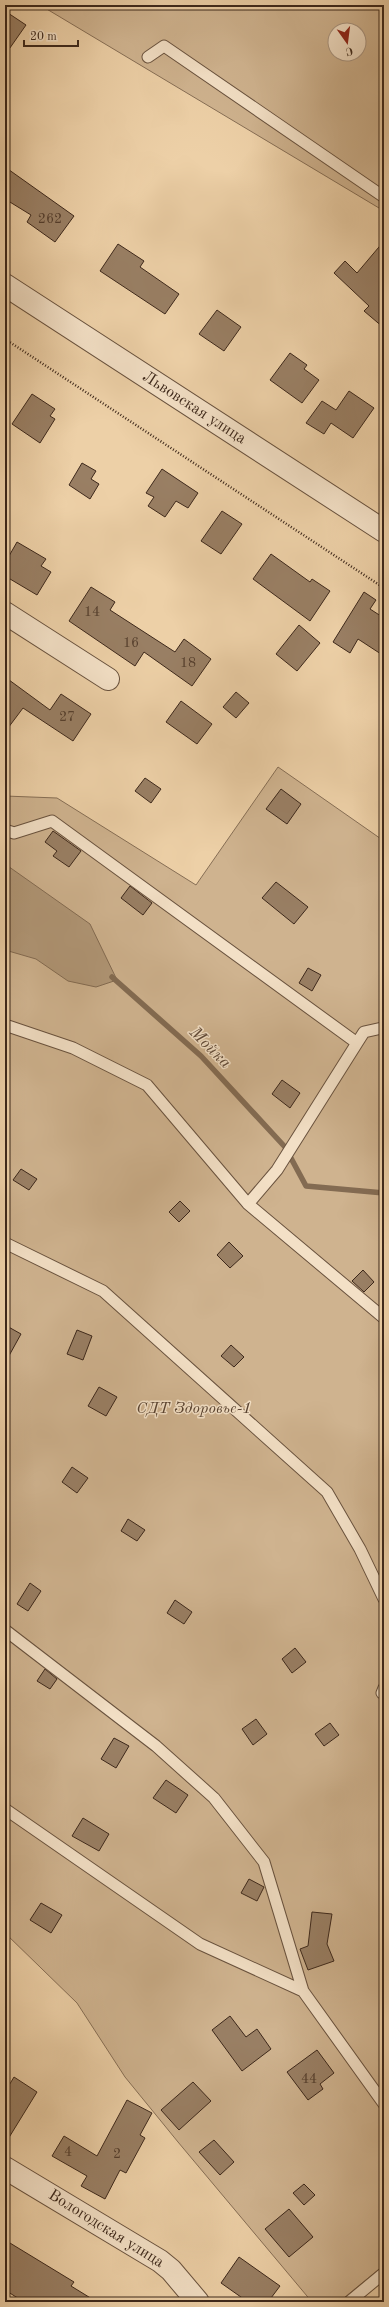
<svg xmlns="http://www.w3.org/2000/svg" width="389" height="2307" viewBox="0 0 389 2307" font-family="'Old Standard TT',serif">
<rect width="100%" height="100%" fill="#edd0a7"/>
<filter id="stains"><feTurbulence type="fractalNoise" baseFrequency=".005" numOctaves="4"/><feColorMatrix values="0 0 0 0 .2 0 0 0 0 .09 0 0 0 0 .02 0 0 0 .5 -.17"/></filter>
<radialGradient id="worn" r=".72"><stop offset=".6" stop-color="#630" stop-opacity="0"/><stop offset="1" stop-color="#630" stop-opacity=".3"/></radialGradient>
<path fill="#cfb38f" stroke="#866e55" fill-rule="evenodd" d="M40,5H384V211ZM335,30H359V54H335Z
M278,767L384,841V2265L339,2302H312L178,2142L125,2077L77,2003L5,1933V796L57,798L196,885Z"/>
<path fill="#b19777" stroke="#836b52" d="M5,864L90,924L117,980L96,987L68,981L36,959L5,950Z"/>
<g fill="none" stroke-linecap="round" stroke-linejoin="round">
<path stroke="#836b52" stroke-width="5.5" d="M112,977L201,1056L285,1147L306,1186L384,1193"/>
</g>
<path fill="#997f64" stroke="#3d281b" d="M5,11L26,25L5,55Z
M5,167L74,216L55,242L27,222L31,215L5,199Z
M384,241V328L364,311L369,306L334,273L345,261L357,273Z
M118,244L144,261L140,267L179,294L165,314L100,271Z
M217,310L241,327L224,351L199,334Z
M290,353L307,365L304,369L319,380L302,403L270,380Z
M349,391L374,408L353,438L331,423L324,434L306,423L322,401L336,410Z
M32,394L55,409L50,416L55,419L40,443L12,424Z
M82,463L96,471L91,479L99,484L90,499L69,485Z
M162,469L198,493L188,508L176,501L165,517L148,506L154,497L146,493Z
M222,511L242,524L221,554L201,541Z
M17,542L46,559L41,566L51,572L37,595L5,576V563Z
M271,554L310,582L312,579L330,591L310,621L253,579Z
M91,587L115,602L110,610L175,652L184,639L211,659L192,686L144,652L135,666L69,621Z
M364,592L376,600L370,609L384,618V656L358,639L350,653L333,642Z
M299,625L320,643L297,671L276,654Z
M5,677L50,710L61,694L91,714L73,741L23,708L5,732Z
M236,692L249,703L236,718L223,707Z
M181,701L212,724L197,744L166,722Z
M145,778L161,789L151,803L135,791Z
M281,789L301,804L287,824L266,809Z
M53,831L81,851L69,867L53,856L57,851L45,842Z
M276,882L308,907L294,924L262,898Z
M130,886L152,903L143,915L121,898Z
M308,968L321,975L312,991L299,983Z
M282,1080L300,1093L290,1108L272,1094Z
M21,1169L37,1179L29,1190L13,1180Z
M180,1201L190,1211L179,1222L169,1212Z
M229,1242L243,1256L230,1268L217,1255Z
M363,1270L374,1282L364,1292L352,1281Z
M5,1325L21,1334L5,1363Z
M77,1330L92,1336L83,1360L67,1354Z
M231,1345L244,1357L234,1367L221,1356Z
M99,1387L117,1397L106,1416L88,1406Z
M72,1467L88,1478L77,1493L62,1482Z
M128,1519L145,1530L137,1541L121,1531Z
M30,1583L41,1591L28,1611L17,1604Z
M175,1600L192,1612L184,1624L167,1613Z
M295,1648L306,1662L292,1673L282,1659Z
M45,1669L57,1679L50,1689L37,1681Z
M256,1719L267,1734L253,1745L242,1729Z
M330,1723L339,1735L324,1746L315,1734Z
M114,1738L129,1746L116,1768L101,1759Z
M166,1780L188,1795L176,1813L153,1798Z
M83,1818L109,1834L99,1851L72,1836Z
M249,1879L264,1887L257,1901L241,1893Z
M41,1903L62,1915L51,1933L30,1920Z
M312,1912L332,1914L327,1944L334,1961L308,1970L300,1949L308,1946Z
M230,2016L246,2037L257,2029L271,2049L242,2071L212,2030Z
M317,2050L334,2073L320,2084L323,2089L308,2100L287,2072Z
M14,2077L37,2092L5,2144V2092Z
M193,2082L211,2101L179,2130L161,2110Z
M127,2100L152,2113L140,2135L145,2138L126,2173L120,2170L105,2199L81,2186L87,2176L52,2156L64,2136L97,2156Z
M214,2140L234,2162L220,2175L199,2152Z
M304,2184L315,2195L304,2205L293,2193Z
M289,2209L313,2237L289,2257L265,2229Z
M5,2240L74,2282L71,2286L97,2302H24L5,2290Z
M239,2257L280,2286L268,2302H248L221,2283Z"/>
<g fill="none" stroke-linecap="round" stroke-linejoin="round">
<defs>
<path id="lane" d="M148,57L164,46L384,197
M5,830L14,833L52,821L357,1043L277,1170L248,1204
M5,1025L73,1048L147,1085L248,1204L384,1318
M357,1043L364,1032L382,1028L384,1029
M5,1243L103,1291L327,1492L360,1549L384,1599
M5,1630L156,1746L214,1798L264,1862L303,1991L384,2104
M382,1693L384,1688
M5,1809L200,1944L303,1991
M349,2302L384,2273"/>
<path id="street" d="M5,285L384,531
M5,613L108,679
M5,2168L160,2261L171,2270L198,2302"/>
</defs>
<use href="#lane" stroke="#69523e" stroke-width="13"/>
<use href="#street" stroke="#69523e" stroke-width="24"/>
<path stroke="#3d281b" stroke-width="2.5" stroke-dasharray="1 2" stroke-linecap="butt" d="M5,339L384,588"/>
<use href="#lane" stroke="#f3e0c6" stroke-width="11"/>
<use href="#street" stroke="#f3e0c6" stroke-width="22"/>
</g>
<g text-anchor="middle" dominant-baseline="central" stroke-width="3" stroke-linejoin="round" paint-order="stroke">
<g font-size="14" fill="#543e2d">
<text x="50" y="219">262</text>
<text x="92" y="612">14</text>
<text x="131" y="643">16</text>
<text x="188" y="663">18</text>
<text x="67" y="717">27</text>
<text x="309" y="2079">44</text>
<text x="68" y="2152">4</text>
<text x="117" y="2154">2</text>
</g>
<g font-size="16" fill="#3d281b" stroke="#f3e0c6">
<text transform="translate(194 408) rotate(33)">Львовская улица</text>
<text transform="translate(106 2229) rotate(32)">Вологодская улица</text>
</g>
<g font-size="16" font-style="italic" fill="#5a4432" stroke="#f3e0c6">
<text x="194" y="1409">СДТ Здоровье-1</text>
</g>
<g font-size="17" font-style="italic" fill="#604937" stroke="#f3e0c6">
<text transform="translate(210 1048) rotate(45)">Мойка</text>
</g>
</g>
<rect width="389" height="2307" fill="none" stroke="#edd0a7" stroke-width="20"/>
<rect x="6" y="6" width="377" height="2295" fill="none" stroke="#3d281b" stroke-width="2"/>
<rect x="10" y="10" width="369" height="2287" fill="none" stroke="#3d281b"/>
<g transform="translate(347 42) rotate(166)"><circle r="19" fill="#f3e0c6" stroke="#aa9682"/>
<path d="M0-3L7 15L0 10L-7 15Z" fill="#8f2418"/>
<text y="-6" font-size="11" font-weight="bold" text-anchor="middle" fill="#3d281b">С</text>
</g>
<path d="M24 40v6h54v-6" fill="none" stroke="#3d281b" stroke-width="2"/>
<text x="30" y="40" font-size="12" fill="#3d281b" stroke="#f3e0c6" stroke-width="3" paint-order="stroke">20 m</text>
<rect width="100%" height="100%" filter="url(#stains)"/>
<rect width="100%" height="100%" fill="url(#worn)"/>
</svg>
